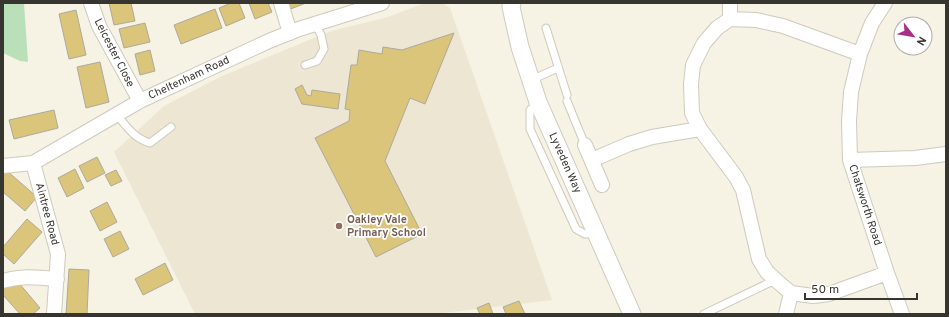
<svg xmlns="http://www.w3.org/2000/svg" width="949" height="317" viewBox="0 0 949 317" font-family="Overpass,sans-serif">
<rect width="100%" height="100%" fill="#f6f2e4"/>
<path fill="#ece6d2" d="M425,3H442L450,8L552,300L434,314H195L114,152L164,106L222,76L331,31L385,18Z"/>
<path fill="#bae0b9" d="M3,3H24L28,62L20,61L3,53Z"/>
<path fill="#dac57b" stroke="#ada99c" d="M109,3H131L135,21L114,25Z
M231,3H239L245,18L226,26L219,8Z
M249,3H268L272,12L255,19Z
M285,3H306L288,10Z
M215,9L222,28L181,44L174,25Z
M76,10L86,55L69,59L59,14Z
M145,23L150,42L124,48L119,29Z
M454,33L425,104L410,98L385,161L422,234L376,257L315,138L349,121L350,110L345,109L351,65H357L359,50L382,54L383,47L402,50Z
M150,50L155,71L140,75L135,54Z
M100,62L109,102L86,108L77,67Z
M302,85L307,95L311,96L312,90L340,94L338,109L302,104L295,89Z
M54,110L58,128L14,139L9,120Z
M97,157L105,173L87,182L79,166Z
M75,169L84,188L67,197L58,178Z
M6,170L37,197L25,211L3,192V173Z
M116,170L122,181L111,186L105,175Z
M107,202L117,222L100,231L90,211Z
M27,219L42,232L14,264L3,254V247Z
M120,231L129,249L113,257L104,239Z
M165,263L173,280L143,295L135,279Z
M69,269L89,270L87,314H66Z
M13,276L40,308L33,314H20L3,295V285Z
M519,301L525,314H506L503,307Z
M489,303L493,314H480L477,308Z"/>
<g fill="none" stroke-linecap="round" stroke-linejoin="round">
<defs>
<path id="service" d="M546,28L567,95
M305,65L317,61L324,49L321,35L315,24
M531,80L558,68
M567,101L585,145
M538,102L530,110V129L576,229L585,234L597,233
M117,115C127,127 134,138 150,143L171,127
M704,314L775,280"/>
<path id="minor" d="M91,3L99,26L140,101
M281,3L290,33
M885,3L872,23L860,54L851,92L849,121L850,160L887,273L902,314
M730,19V3
M860,54L783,26L756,20L730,19L717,28L704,43L693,65L691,84L692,113L700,129L736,177L743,190L759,259L767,272L778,282L791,293L813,296L829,294L887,273
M585,145L602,185
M592,160L629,144L652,137L700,129
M850,160L915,158L946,154
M33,163L58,254L54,314
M3,166L33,163L140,101L269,41L299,29L382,3
M3,281C20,275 39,278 57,279
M786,314L791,293"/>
<path id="tertiary" d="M512,3L511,7L520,47L538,102L632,314"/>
</defs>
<use href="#service" stroke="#cecabd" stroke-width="9"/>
<use href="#minor" stroke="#cecabd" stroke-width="16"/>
<use href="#tertiary" stroke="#cecabd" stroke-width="19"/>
<use href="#service" stroke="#fff" stroke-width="7"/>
<use href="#minor" stroke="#fff" stroke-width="14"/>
<use href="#tertiary" stroke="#fff" stroke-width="17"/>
</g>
<circle fill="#8d6e63" stroke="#fff" stroke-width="1.5" cx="339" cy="226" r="4"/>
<g text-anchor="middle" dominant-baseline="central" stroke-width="3.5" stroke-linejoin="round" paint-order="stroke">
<g font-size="11" fill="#373530" stroke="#fff">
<text transform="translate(114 53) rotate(63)">Leicester Close</text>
<text transform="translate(189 78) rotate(-25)">Cheltenham Road</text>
<text transform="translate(565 163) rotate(66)">Lyveden Way</text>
<text transform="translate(865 205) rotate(72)">Chatsworth Road</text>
<text transform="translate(47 214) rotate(75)">Aintree Road</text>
</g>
<g font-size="11" font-weight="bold" fill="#785e54" stroke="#fff" text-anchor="start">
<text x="347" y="220">Oakley Vale<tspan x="347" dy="13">Primary School</tspan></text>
</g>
</g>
<rect width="949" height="317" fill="none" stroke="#373530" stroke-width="8"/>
<g transform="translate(913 36) rotate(121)"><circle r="19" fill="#ffffff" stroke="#afaeac"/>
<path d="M0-3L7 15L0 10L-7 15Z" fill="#a72f86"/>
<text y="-6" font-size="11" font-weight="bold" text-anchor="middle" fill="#373530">N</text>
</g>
<path d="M805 293v6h112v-6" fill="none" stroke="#373530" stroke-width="2"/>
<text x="811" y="293" font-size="12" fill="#373530" stroke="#ffffff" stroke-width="3" paint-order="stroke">50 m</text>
</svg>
